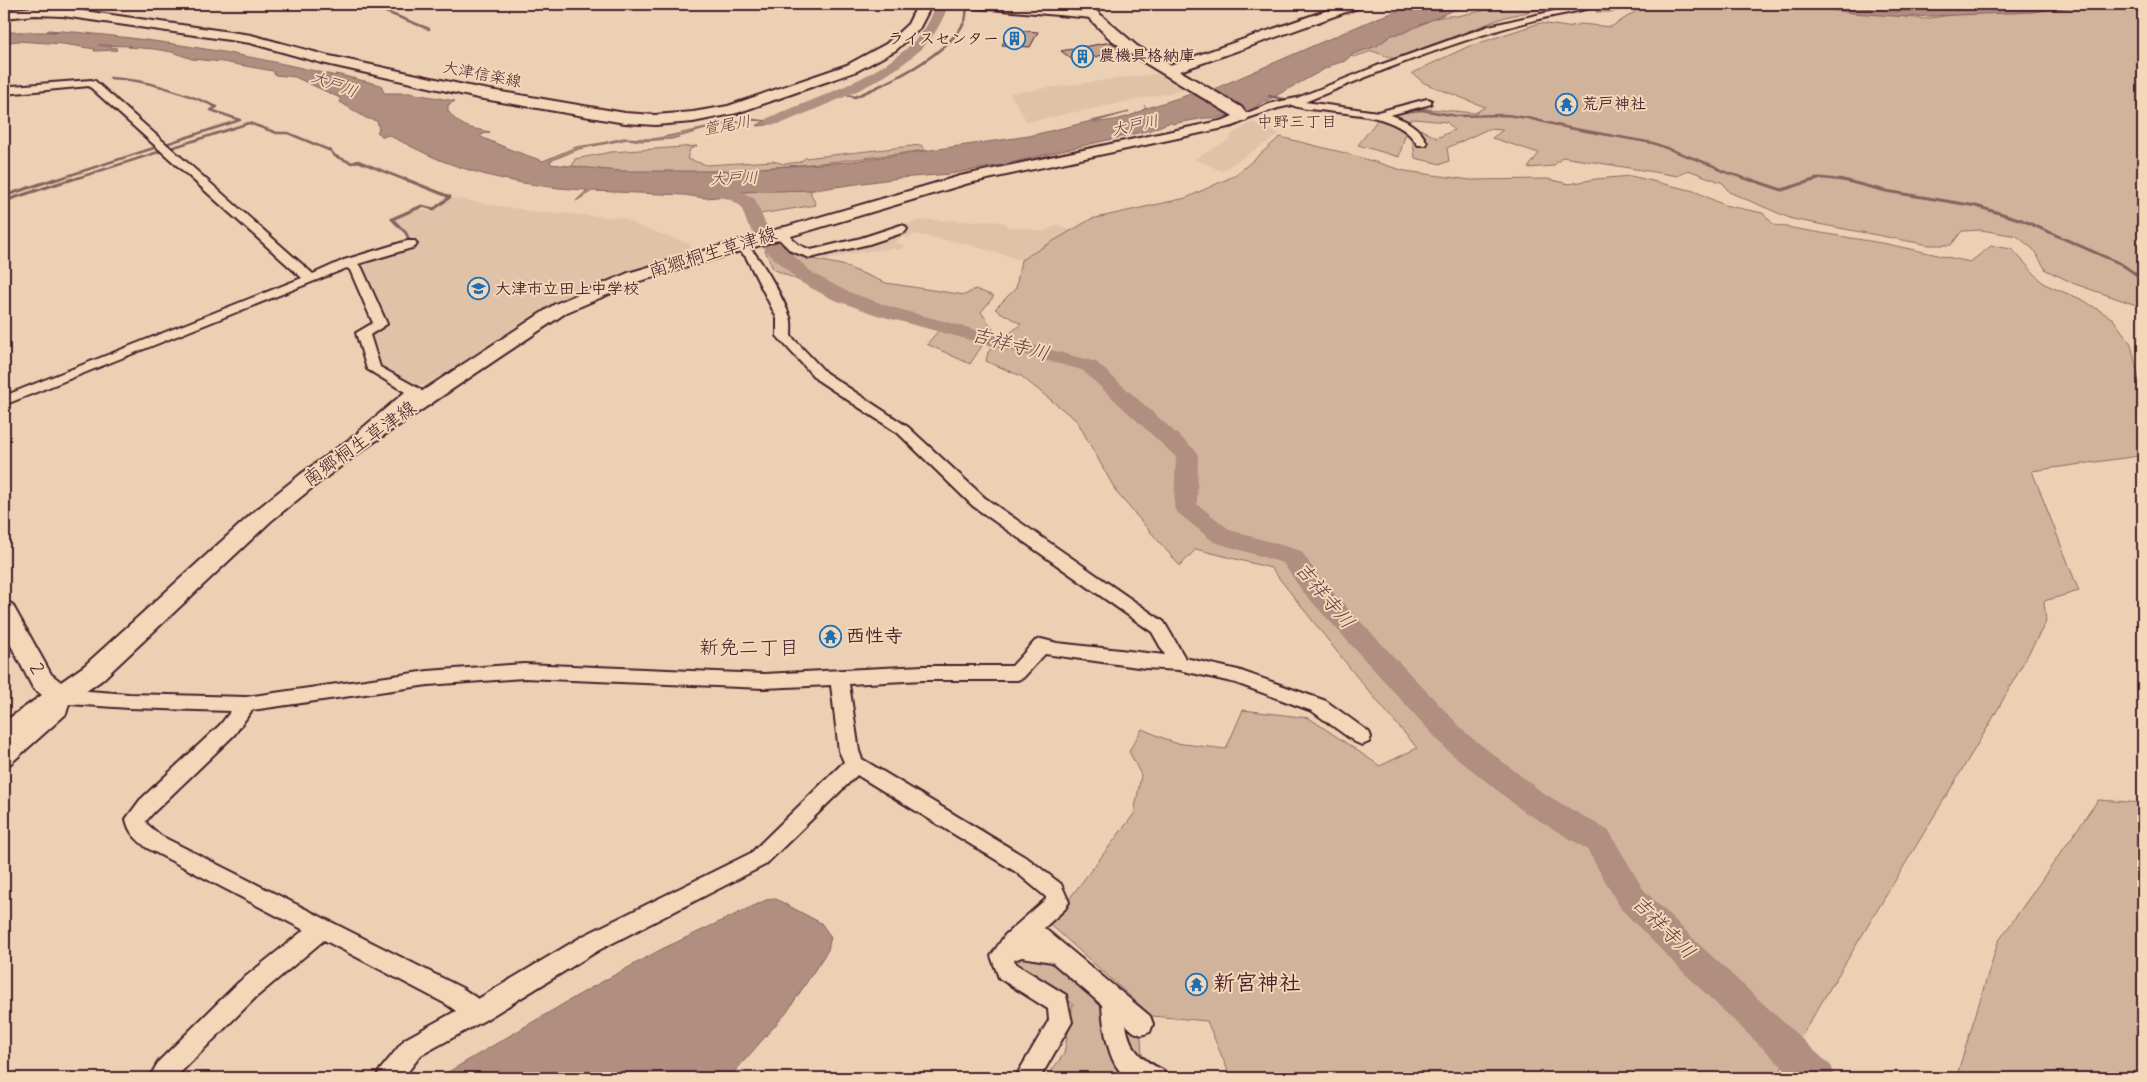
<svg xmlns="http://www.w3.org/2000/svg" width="2147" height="1082" viewBox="0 0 2147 1082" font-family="Mynerve,'Klee One',sans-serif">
<rect width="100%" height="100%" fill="#ecd0b3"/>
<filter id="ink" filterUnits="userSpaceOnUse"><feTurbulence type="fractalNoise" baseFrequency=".02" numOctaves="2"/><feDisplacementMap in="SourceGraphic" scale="10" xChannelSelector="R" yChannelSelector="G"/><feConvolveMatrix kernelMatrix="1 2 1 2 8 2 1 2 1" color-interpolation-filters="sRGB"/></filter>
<g filter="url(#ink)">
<path fill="#dfc2a8" d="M1168,72L1189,86L1179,91L1027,122L1010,93Z
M1252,122L1280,134L1222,171L1194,159L1230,139L1231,135Z
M452,198L530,211L624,218L638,226L690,244L692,255L624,275L555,304L427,385L411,384L381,367L368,333L386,323L355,263L414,246L407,232L394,220L418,209L432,212Z
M929,220L1004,222L1008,227L1027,228L1042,232L1057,225L1075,232L1025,261L964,243L913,234L909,238L901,237L895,242L905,246L899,250L892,248L848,254L825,261L814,253L917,221Z"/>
<path fill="#d1b39c" stroke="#8e6964" d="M1516,4H1564L1505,17L1395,59L1372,51L1354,57L1346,55C1375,43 1428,13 1457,16Z
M1599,4H1802L1924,19L1971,12L2073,4H2143V311L2136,305L2075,284L2046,270L2033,249L2017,236L1981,230L1962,231L1951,245H1929L1792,219L1729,192L1723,183L1688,170L1678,176L1563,157L1553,166L1528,168L1539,153L1492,138L1503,130L1488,129L1447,148L1449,161L1441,164L1415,158L1412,136L1420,129L1437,138L1454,130L1447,122L1414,119L1395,124L1406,132L1399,157L1358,145L1379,118L1419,108L1475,113L1485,107L1424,83L1412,73L1467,47L1540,23L1567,27L1581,24L1611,27L1646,5L1613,12H1596Z
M1280,137L1345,153L1405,171L1470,180L1547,179L1569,184L1596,179L1631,176L1694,191L1724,205L1763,213L1774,225L1887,244L1970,262L1991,246L2012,249L2044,284L2083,300L2113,319L2131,344L2143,397V419L2138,456L2032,471L2079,591L2044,601L2046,622L1989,725L1776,1078H1231L1207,1021L1152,1016L1050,924L1134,814L1141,775L1129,751L1142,729L1175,743L1226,749L1243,710L1309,718L1380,766L1417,748L1357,677L1271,568L1196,549L1180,566L1117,493L1077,421L1021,376L986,361L988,352L1021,324L995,309L1016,288L1021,260L1091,219L1186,198L1236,175Z
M921,145L925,150C808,166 691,179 572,168L575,159L611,152L697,146L690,149L687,159L707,165L773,161L784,164L800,162L805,158Z
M811,188V194L816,205L760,214L747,208L743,194L752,189Z
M779,244L802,257L842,265L886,283L965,295L975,289L994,296L981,312L993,329L970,364L927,344L945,323L836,297L773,269L765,250Z
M2098,800L2143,803V1078H1956L1998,942Z
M1032,942L1078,985L1141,1038L1142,1056L1178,1078H1046L1064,1054L1073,1004L1017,964Z"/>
<path fill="#b08e80" stroke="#87625e" d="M1420,4H1479L1451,11L1403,33L1392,35L1377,46L1353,54L1345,61L1332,65L1248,111L1235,115L1216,118H1205L1172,124L1171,122L1150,130L1001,165L950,174L899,178L814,190L740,192L739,195L750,203L752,209L745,203L729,196L705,198L684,195L592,191L576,201L587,190C539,188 486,178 440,160C423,153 405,143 388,135L383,137L377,132L379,129L377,121L366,118L340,102V98L295,77L275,75L273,71L223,62L192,59L172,52L154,49L128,47L131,46H129L99,45L117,48L115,50H117L94,51L95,49L63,44L17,41L4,43V32H59L47,31L49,30C145,37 242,53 336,76L337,75L335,74L340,75L381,85L384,93H410L455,101L448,105V111C461,128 471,128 490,132L481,135V137L509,149L543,161L576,147L602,143L623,138L653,139L750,119L770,121L804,106L799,112L767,125L756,126L765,121L750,120L712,127L672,139L640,141L628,139L579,149L550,161L551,164L619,171H718L847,162L1029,136L1129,112L1094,122C1111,122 1132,117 1146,108L1144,105L1147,108L1197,92L1214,89L1377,18Z
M1789,4H1843L1893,12L1938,8L1952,4L2028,5L2096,4L2033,12L1907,17L1853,13Z
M774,898L821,923L831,937L828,950L787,1012L729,1078H438L587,990L662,949L766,900Z"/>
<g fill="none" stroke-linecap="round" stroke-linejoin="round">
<path stroke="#87625e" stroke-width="2.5" d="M366,4L429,29
M840,93L855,97C890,82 944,57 964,23C967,18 966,10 967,4
M1269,96L1292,101
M1401,112L1422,110L1456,116L1506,115L1528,118L1569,128L1653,143L1714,166L1722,171L1753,181
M52,181L240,120L211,110L217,107C182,92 148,80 110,78
M68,181L249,123L277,133H288L331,151L335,156L352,163L358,161L408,181
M1813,181L1822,178L1849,181"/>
<path stroke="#87625e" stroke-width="3" d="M405,179L450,197L434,209L422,206L392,219L406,233L410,242L406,243
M1749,179L1782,190L1817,179
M1839,179L1886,191L1976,206L2022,220L2121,264L2143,279
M4,196L55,179
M4,201L72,179"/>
<path fill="#b08e80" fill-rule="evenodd" d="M937,4H949C942,21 935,36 921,49C888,80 845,97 804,114C793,118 779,127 768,124L765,121L768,118C816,98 899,71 927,25C931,18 934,10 937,4Z
M725,188L740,191L755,199L765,223L778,242L814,274L846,291L891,307L1096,362L1195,450L1198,455L1197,504L1230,530L1301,551L1321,580L1467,734L1543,793L1609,831L1643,889L1703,948L1831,1066L1836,1078H1794L1681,970L1621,909L1587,849L1523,811L1447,750L1303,592L1283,563L1214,542L1178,513L1174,507L1176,457L1082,370L877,315L832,299L800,282L765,250L747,223L741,206L729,199L719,197L717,193L719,189Z"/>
</g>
<path fill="#c1a190" stroke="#4a1f2b" d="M1011,30L1038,32L1030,47L1002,45Z
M1111,42L1123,51L1074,61L1061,51Z"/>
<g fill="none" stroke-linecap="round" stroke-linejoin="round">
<defs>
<path id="street" d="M921,4H962L958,7L925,8L922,7Z
M964,4H995L1092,12L1097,15L1092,18L968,7Z
M1584,4L1597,5C1593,9 1545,17 1535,20C1456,40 1380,71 1305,102L1378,112L1427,99L1431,100V104L1390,115C1406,120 1420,127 1427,143L1426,145H1418C1398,113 1353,115 1319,110C1310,109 1300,109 1292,105L1278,108L1242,120L1237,117L1272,103L1297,98L1377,66L1489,26Z
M91,80L95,81L313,274L344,260L407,241H415L417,244L415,247L358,264L362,268L387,324L370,335L380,367L420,389L422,392L420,395L370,435H360L358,432L405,392L367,369L356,333L373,323L350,270L347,268L4,405V396L302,278L89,86L4,94V88L12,86Z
M901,225L905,226L907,229L905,232L869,244L810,258L791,251L780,240L778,231L784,227L788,228L792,239L799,245L811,250L861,238Z
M739,240C755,244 784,300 790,317C792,322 791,330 791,336L826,373L908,427L985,498L1164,622L1185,658L1238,670L1326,701L1369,732L1371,737L1369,742L1362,745L1355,742L1312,711L1236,683L1179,670L1145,668L1045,654L1023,678L1017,680H923L849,684L859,751L862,759L1030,860L1061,884L1069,902L1065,909L1044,928L1150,1016L1153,1024L1150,1032L1142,1035L1134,1032L1126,1025C1130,1049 1141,1060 1163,1070L1167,1078C1156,1078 1142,1081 1131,1078C1108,1073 1103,1023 1102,1005L1052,962L1022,957L1014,960L1016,964L1066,995L1072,1022L1040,1078H1015L1049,1020L1048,1009L999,978L991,956L1005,935L1046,899V897L1016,872L857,775L765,865L599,950L485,1020L421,1055L403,1078H376L380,1070L405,1039L456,1011L446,1004L324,940L255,998L175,1078H149L159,1061L239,982L304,930L147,848C136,839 129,833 126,819L140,800L220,725L231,711L129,708L69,704L66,714L11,763L4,765V746L50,706L55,691L61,689L129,694L246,697L428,671L524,664L764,674L923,666H1012L1035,641L1041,639L1057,643L1165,655L1152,632L973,506L898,433L816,379L777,336V318L746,257L733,244ZM524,678L764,688L831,685L839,751L844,762L751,853L583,936L478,999L462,988L161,836L147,824L146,821L154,812L234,735L252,710L428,685Z"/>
<path id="secondary" d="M1075,4H1088L1137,46L1170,65L1345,4H1362L1360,7L1180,71L1241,107L1249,117L1247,120L1233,126L969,183L640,281L567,312L371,444L317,484L271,521L102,680L24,735L4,743V722L42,695L33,688L4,632V601L12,604L51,674L61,682L84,666L255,511L301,474L357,434L555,304L628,273L960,176L1224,120L1233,116L1127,52L1108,37Z"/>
<path id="primary" d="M918,4H932L919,29L896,50L857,71L737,113L693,122L655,125L625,123L478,98L322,63L250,43L63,16L35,15L4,18V10L35,7L63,8L251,35L325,55L478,88L625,113L655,115L693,112L728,106L847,65L886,44L908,24Z"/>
</defs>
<use href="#street" stroke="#4a1f2b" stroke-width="4"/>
<use href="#secondary" stroke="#4a1f2b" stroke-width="4"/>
<use href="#primary" stroke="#4a1f2b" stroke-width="4"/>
<use href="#street" fill="#f3d7b9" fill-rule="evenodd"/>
<use href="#secondary" fill="#f3d7b9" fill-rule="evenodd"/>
<use href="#primary" fill="#f3d7b9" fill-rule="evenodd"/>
</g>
</g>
<defs>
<symbol id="building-ring" viewBox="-11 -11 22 22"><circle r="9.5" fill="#f3d7b9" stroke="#1f6fb2" stroke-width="1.5"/><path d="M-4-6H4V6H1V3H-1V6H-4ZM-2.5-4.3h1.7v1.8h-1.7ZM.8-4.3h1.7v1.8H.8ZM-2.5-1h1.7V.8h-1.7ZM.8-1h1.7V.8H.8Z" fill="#1f6fb2"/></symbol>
<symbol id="temple-ring" viewBox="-11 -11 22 22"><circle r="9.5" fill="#f3d7b9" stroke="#1f6fb2" stroke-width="1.5"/><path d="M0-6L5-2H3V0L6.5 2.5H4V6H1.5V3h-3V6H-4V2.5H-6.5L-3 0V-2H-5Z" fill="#1f6fb2"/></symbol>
<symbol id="school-ring" viewBox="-11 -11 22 22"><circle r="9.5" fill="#f3d7b9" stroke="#1f6fb2" stroke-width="1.5"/><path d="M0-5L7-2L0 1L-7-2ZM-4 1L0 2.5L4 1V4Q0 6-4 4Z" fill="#1f6fb2"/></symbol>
</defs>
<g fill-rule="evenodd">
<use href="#building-ring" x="1002" y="26" width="25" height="25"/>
<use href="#building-ring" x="1070" y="44" width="25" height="25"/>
<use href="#temple-ring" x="1554" y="92" width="25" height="25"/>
<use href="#school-ring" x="466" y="276" width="25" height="25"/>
<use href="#temple-ring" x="818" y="624" width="25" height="25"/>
<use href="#temple-ring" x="1184" y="972" width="25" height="25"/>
</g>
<g text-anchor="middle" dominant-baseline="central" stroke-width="4" stroke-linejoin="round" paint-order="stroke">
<g font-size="16" font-weight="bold" fill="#4a1f2b" stroke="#f3d7b9" text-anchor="start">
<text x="999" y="39" text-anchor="end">ライスセンター</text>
<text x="1099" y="56">農機具格納庫</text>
<text x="1582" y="104">荒戸神社</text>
<text x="495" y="289">大津市立田上中学校</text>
</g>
<g font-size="16" fill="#4a1f2b" stroke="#f3d7b9">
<text transform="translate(482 75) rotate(11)">大津信楽線</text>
</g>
<g font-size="16" font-style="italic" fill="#643b40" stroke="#f3d7b9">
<text transform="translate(334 85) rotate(20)">大戸川</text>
<text transform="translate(727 126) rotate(-10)">萱尾川</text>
<text transform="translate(1135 126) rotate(-12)">大戸川</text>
<text transform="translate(734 179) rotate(-2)">大戸川</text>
</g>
<g font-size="16" fill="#4a1f2b" stroke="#f3d7b9">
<text x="1297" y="122">中野三丁目</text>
</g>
<g font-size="19" fill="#4a1f2b" stroke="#f3d7b9">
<text transform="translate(713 253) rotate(-17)">南郷桐生草津線</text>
<text transform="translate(360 444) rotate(-35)">南郷桐生草津線</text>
<text transform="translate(36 669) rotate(61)">2</text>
</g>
<g font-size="19" font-weight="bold" fill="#4a1f2b" stroke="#f3d7b9" text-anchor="start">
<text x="846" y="636">西性寺</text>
</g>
<g font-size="20" font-style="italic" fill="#643b40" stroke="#f3d7b9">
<text transform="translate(1010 345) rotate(15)">吉祥寺川</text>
<text transform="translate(1324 596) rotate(50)">吉祥寺川</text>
<text transform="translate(1663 928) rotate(45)">吉祥寺川</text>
</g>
<g font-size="20" fill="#4a1f2b" stroke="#f3d7b9">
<text x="749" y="648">新免二丁目</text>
</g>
<g font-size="22" font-weight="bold" fill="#4a1f2b" stroke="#f3d7b9" text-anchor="start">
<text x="1213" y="984">新宮神社</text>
</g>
</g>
<rect width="2147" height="1082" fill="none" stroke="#f3d7b9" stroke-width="20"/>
<rect x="10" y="10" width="2127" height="1062" fill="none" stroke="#4a1f2b" stroke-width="2" filter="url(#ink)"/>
</svg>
